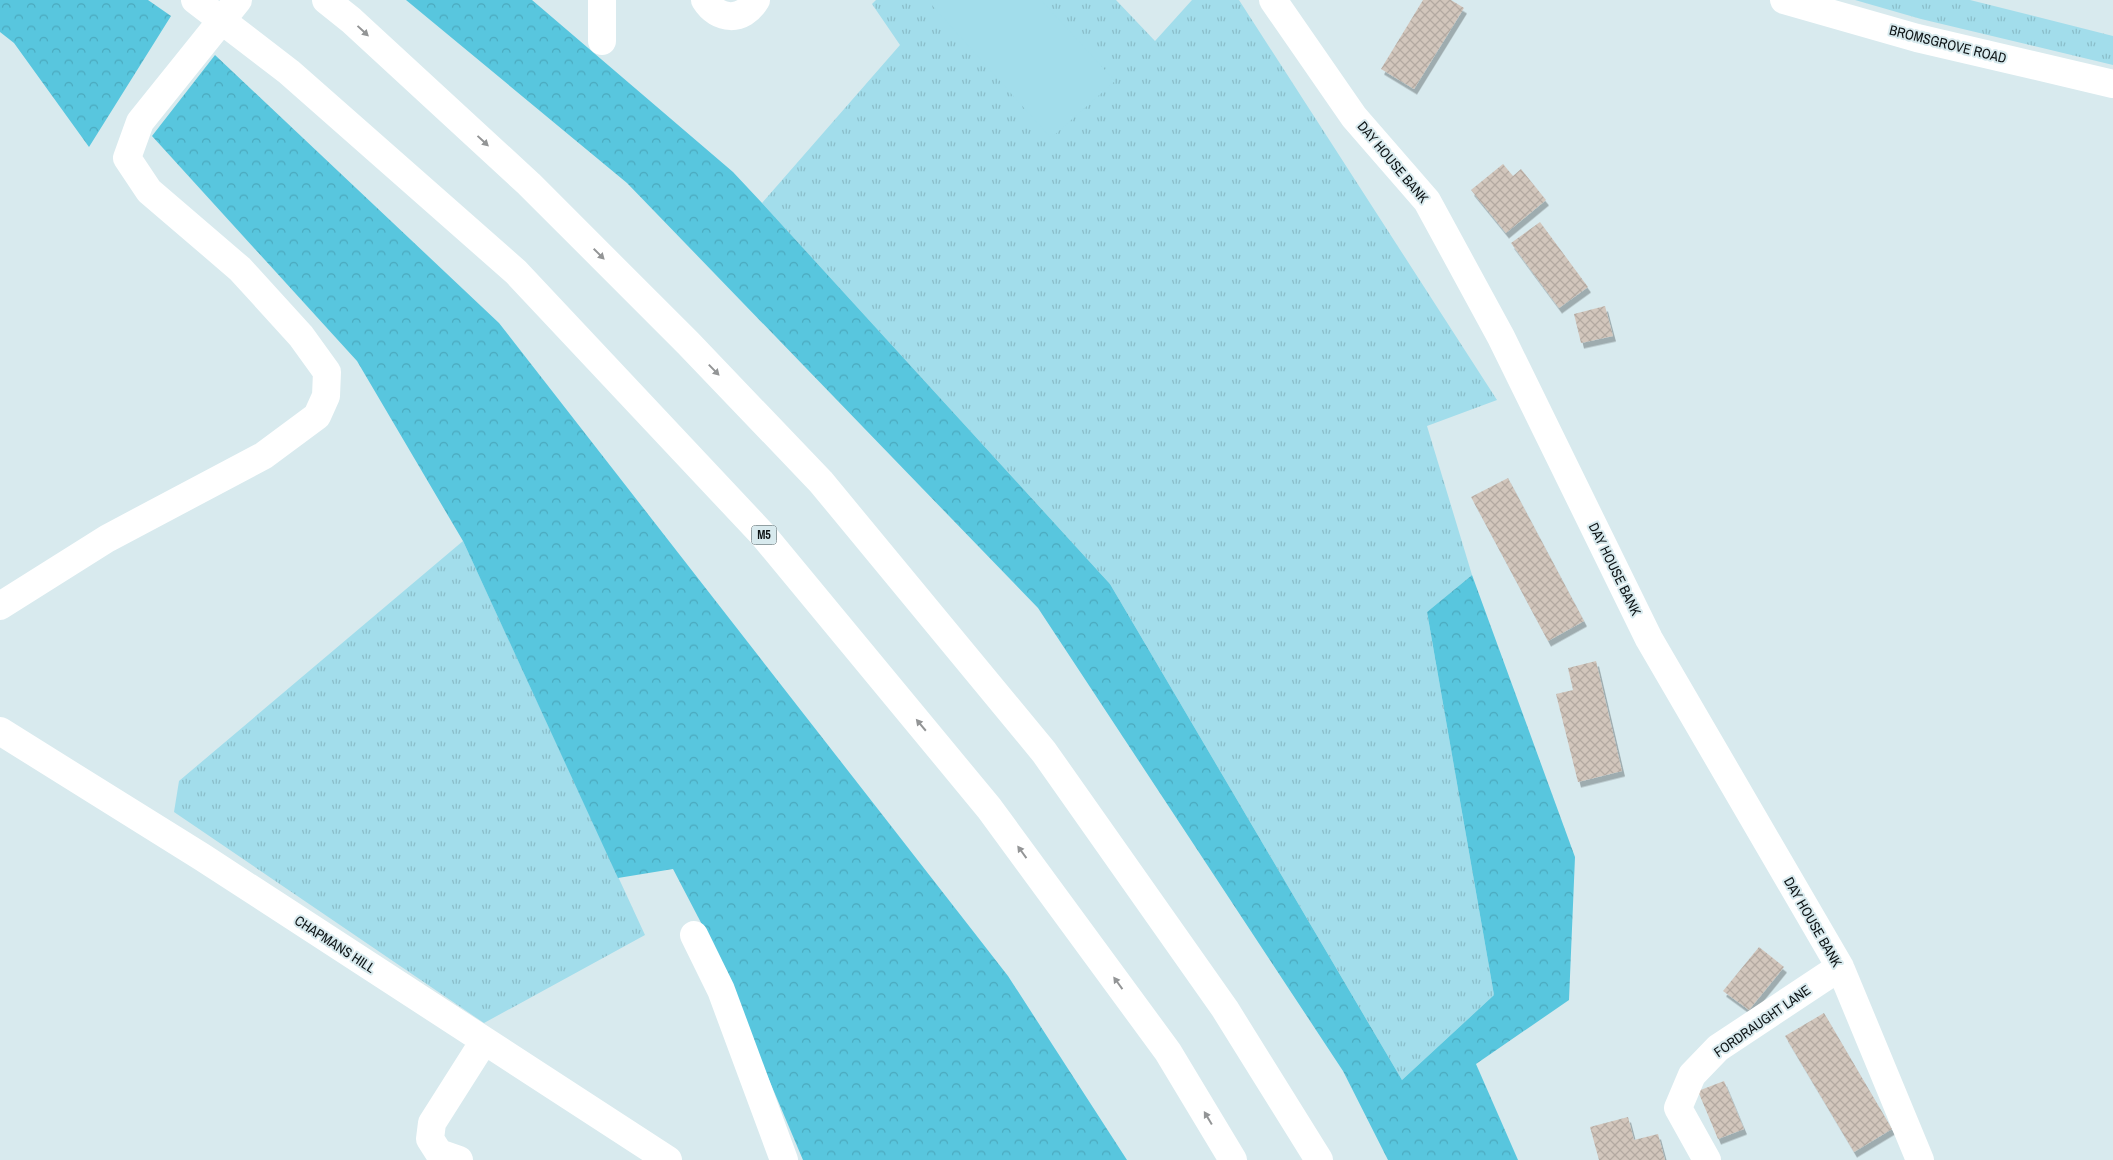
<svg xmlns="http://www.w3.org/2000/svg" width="2113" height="1160" viewBox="0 0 2113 1160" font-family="'Archivo Narrow',sans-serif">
<defs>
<pattern id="grass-tufts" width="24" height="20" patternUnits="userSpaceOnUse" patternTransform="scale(1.25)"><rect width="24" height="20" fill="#a2ddeb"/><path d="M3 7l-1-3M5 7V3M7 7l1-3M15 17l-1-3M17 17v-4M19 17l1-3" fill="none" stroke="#8abdc9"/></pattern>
<pattern id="forest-crowns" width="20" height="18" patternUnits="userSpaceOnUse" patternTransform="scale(1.25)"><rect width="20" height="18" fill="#58c6de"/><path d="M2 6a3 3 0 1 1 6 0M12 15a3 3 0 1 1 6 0" fill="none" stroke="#4ba9be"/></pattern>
<pattern id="building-cross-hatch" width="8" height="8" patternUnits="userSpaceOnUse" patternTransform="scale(1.25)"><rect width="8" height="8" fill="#d2c6bc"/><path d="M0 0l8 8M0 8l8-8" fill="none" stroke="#b3a9a1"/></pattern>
<filter id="shadow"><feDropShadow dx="3" dy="5.5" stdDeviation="0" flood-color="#0004"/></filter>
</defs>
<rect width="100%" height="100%" fill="#d8eaee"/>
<path fill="url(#grass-tufts)" d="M876,0H1116L1155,41L1192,0H1239L1497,400L1427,426L1472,575L1427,612L1494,995L1402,1080L1110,584L762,203L900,45L872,4Z
M1855,0H1970L2113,36V65L1921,19Z
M463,541L645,935L484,1023L174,812L179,781Z"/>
<path fill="url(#forest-crowns)" d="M0,0H148L171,16L89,147L14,43L0,32Z
M406,0H532L733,172L762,203L1110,584L1402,1080L1494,995L1427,612L1472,575L1575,857L1569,1000L1476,1064L1518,1160H1388L1343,1071L1038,608L627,183Z
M215,55L499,323L1008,976L1127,1160H803L709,938L673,869L618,878L463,541L357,361L152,136Z"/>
<path fill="#a2ddeb" d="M933,0H1041L1115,81L1051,138L930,3Z"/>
<path fill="url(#building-cross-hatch)" filter="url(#shadow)" d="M1423,0H1451L1464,8L1414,89L1381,69Z
M1503,164L1513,176L1521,169L1546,200L1506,233L1471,190Z
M1540,222L1588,287L1559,308L1511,243Z
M1605,306L1613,336L1581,343L1574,314Z
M1508,478L1584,621L1548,641L1471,497Z
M1596,661L1622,771L1578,782L1556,694L1573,690L1568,668Z
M1759,947L1784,967L1749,1010L1723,991Z
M1824,1013L1892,1129L1854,1152L1785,1036Z
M1724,1081L1744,1129L1718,1139L1698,1091Z
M1628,1117L1634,1140L1658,1134L1665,1160H1599L1590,1127Z"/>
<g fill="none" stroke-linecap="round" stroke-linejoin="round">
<path stroke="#fff" stroke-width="28" d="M602,0V41
M705,0C718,21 743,22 756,0
M1273,0L1354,117L1427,201L1501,337L1649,639L1840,967L1920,1160
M0,606L108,538L263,456L317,416L326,396L327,372L301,336L240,269L149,191L127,158L140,122L238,0
M0,731L202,857L668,1160
M694,935L721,990L784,1160
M459,1160L439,1153L430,1139L432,1123L484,1041
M1707,1160L1678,1108L1692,1075L1718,1048L1840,967"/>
<path stroke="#fff" stroke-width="28" d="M1784,0L1917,38L2113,84"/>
<path stroke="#fff" stroke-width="28" d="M195,0L289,72L516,272L764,536L989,808L1168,1052L1233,1160
M326,0L351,20L529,184L688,343L821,482L1044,752L1225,1009L1319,1160"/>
</g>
<defs><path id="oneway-solid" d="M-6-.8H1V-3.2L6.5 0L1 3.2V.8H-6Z" transform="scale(1.25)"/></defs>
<g fill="#939596">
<use href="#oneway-solid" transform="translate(363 31) rotate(43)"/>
<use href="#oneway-solid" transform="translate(483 141) rotate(43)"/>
<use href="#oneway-solid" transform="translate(599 254) rotate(45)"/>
<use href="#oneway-solid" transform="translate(714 370) rotate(46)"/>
<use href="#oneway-solid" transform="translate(921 725) rotate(-130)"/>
<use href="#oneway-solid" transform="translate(1022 852) rotate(-126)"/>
<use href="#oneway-solid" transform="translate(1118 983) rotate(-126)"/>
<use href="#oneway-solid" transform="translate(1208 1118) rotate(-121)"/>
</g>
<g text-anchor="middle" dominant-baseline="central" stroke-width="4" stroke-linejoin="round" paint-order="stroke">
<rect fill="#d8eaee" stroke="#4b5457" stroke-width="1" x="751.5" y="525.5" width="25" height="19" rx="4"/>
<g font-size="12" font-weight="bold" fill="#0e1416">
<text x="764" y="535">M5</text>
</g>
<g font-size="14" fill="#0e1416" stroke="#d8eaee">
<text transform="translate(1948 44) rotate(14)">BROMSGROVE ROAD</text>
<text transform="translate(1393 162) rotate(50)">DAY HOUSE BANK</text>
<text transform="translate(1615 569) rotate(64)">DAY HOUSE BANK</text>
<text transform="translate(1813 922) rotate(60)">DAY HOUSE BANK</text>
<text transform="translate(335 944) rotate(33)">CHAPMANS HILL</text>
<text transform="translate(1762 1021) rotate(-35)">FORDRAUGHT LANE</text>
</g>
</g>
</svg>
